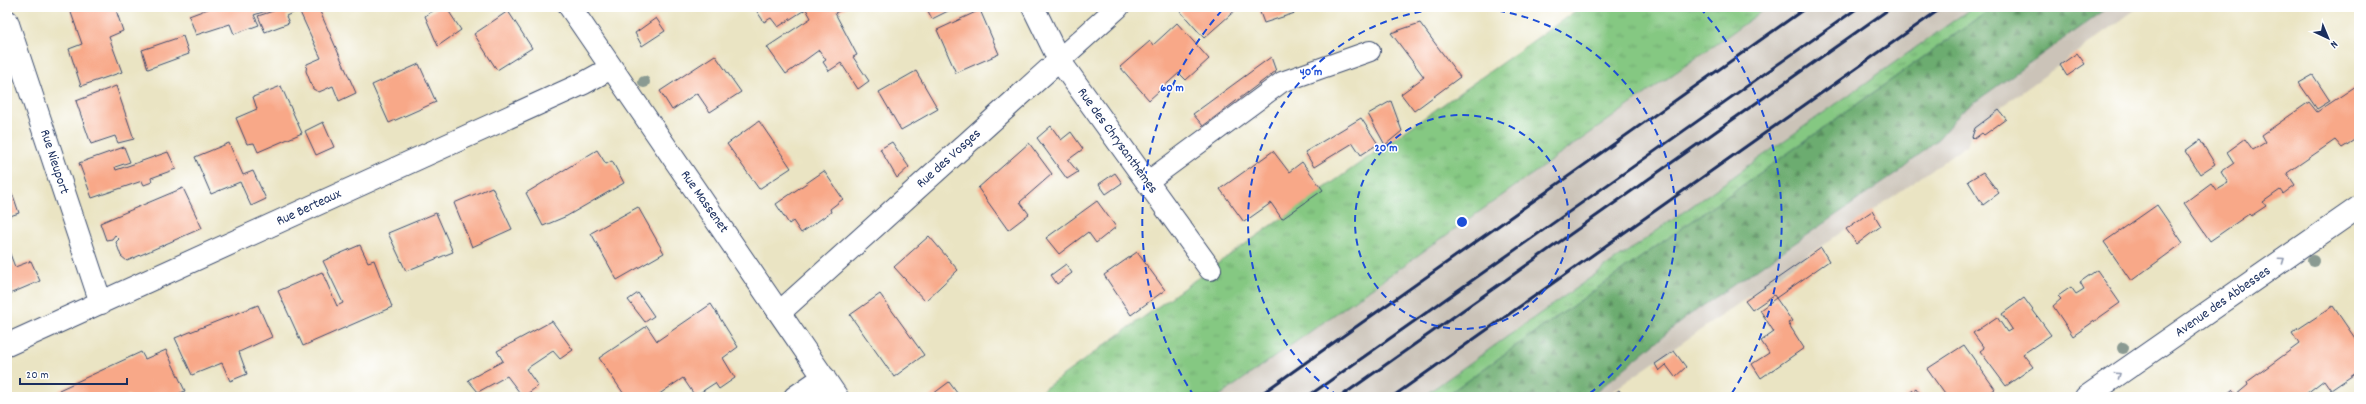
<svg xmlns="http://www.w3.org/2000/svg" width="2366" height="404" viewBox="0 0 2366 404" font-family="Dekko,sans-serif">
<defs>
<pattern id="grass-tufts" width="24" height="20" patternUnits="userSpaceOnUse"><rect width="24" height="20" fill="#85c882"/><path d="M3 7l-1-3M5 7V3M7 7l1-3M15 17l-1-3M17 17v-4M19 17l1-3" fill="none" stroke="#6ca36e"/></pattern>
<pattern id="forest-firs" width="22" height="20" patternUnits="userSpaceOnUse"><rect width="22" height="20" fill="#6cac70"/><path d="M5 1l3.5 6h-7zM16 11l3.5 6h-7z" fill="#588c5f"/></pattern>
</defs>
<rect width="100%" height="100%" fill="#fff"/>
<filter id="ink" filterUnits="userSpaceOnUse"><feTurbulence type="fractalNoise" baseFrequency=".025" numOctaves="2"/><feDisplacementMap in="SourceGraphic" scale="8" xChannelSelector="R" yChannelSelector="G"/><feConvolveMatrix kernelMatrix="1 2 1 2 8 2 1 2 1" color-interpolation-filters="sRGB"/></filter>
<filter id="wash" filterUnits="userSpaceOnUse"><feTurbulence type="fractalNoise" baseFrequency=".012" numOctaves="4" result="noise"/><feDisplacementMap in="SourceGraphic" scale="16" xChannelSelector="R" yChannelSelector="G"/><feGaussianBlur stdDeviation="0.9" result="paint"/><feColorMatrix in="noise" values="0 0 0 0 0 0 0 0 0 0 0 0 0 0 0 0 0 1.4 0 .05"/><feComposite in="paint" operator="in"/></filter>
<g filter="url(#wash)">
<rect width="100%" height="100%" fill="#eae4c3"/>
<path fill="#cbc3b8" d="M1581,7H2139L1974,127L1967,145L1604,397H1033Z"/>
<path fill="url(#grass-tufts)" stroke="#507c70" d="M1581,7H1768L1218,397H1033L1210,269Z
M1973,7H1994L1444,397H1422Z"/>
<path fill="url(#forest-firs)" stroke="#446e67" d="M1994,7H2108L1961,112L1939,138L1899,172L1685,318L1590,397H1444Z"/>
<g id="blocks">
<path fill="#f8a888" d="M69,7H115L123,31L109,37L122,72L81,86L69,49L82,44Z
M213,7H277L254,15L259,25L234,34L230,24L196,35L189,16Z
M285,7H318L356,93L339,101L333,86L319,92L313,89L306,71L307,64L321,58L299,10L286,16L289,23L265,32L258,16Z
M439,7H446L461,30L438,46L425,16Z
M754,7H847L835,13L857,55L853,57L869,81L858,89L841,63L829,71L823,62L826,60L819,50L786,74L767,47L811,18L806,9L778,27L771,18L764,22Z
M926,7H956L932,19Z
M1184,7H1239L1204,38L1180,11Z
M1258,7H1293L1295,13L1264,23Z
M980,10L999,54L956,73L937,30Z
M508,11L532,48L497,70L474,34Z
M656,18L665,31L642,46L635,33Z
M1177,23L1209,59L1186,80L1179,73L1149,100L1120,67L1150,41L1153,45Z
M1420,23L1460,77L1414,111L1401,94L1424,77L1391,33Z
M183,36L189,54L148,69L142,50Z
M2077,53L2085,64L2067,76L2060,65Z
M715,55L741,92L710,112L697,93L672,110L660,91Z
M1271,57L1276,71L1203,126L1193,114Z
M419,64L436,102L389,123L372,85Z
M916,71L938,109L901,130L879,92Z
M2313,75L2330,101L2317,109L2299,83Z
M2359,84V137L2342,148L2335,140L2287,173L2295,185L2283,194L2280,190L2263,202L2266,206L2251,216L2249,214L2210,241L2184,203L2211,183L2216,190L2228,183L2221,172L2234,163L2227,152L2245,139L2253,150L2266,142L2262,135L2309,102L2317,112Z
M116,86L134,139L118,143L115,136L91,144L76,101Z
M281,86L302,133L258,152L254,143L247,144L236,118L257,109L253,97Z
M1391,101L1402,131L1385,145L1368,114Z
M1999,110L2006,119L1984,135L1982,133L1974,139L1972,137L1975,128Z
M1361,118L1378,144L1361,155L1353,143L1314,167L1305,152Z
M759,121L791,168L759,189L727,144Z
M323,122L334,147L316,155L305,131Z
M1051,126L1061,140L1071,132L1083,149L1068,160L1078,172L1067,179L1037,138Z
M2200,140L2215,164L2200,174L2185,151Z
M892,142L909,167L897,178L880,149Z
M229,143L243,175L253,171L266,199L251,206L240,182L211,194L195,157Z
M1029,143L1052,174L1020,202L1029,214L1008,230L978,188Z
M124,147L130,162L115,167L116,170L168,152L176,169L151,178L152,182L144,185L142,181L92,198L79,163Z
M597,150L606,164L612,161L624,183L567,216L543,226L526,193Z
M1273,151L1289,172L1302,162L1323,190L1282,219L1271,203L1244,222L1220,189Z
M824,171L843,199L830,209L831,212L801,233L793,221L789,224L776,204Z
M1983,172L1999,193L1983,205L1968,181Z
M1115,173L1122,183L1106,194L1099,184Z
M492,187L512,229L472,247L454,203Z
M183,188L202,228L127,261L121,256L116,242L119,239L115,235L112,239L106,240L100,223Z
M13,195L19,213L7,217V196Z
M1097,201L1116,227L1096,243L1088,232L1059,254L1046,238Z
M2157,205L2183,243L2131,281L2104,242Z
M638,207L664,253L617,280L591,233Z
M1872,211L1881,226L1857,244L1846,229Z
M436,213L453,252L406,271L388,233Z
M929,236L958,270L925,301L894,267Z
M360,245L368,262L374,260L392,307L303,346L278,291L322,272L337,306L343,303L323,261Z
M7,246L15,267L31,261L40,281L7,295Z
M1821,248L1829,261L1776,298L1774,295L1752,310L1745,301Z
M1137,252L1165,290L1131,315L1104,275Z
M1066,264L1072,273L1057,284L1051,275Z
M2097,270L2120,303L2073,336L2053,306L2061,299L2058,296L2071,287L2076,294L2084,289L2080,282Z
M638,293L654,316L645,322L628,300Z
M880,294L924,355L894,377L850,315Z
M1776,298L1792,321L1788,323L1804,348L1761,378L1752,364L1769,353L1761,341L1774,332L1760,310Z
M2024,298L2051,335L2023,354L2033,367L2006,386L1980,351L1984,348L1973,333L1997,317L2007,332L2012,329L2002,314Z
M711,304L738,347L723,358L735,378L719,389L715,383L695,396L683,378L655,397H626L599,358L647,326L657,341Z
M258,305L272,337L239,352L247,374L230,381L222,363L192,375L175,338Z
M2333,306L2359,344V371L2331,390L2324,380L2302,397H2223L2232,390L2236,395L2248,385L2247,382L2299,344L2292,333Z
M552,321L573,350L560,359L553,351L526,369L538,386L523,397L507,376L478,392L468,380L503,361L497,351Z
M1964,345L1995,389L1984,397H1947L1927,369Z
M166,350L185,391L171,397H130L129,395L125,397H62L59,390L141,352L145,359Z
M1674,351L1686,367L1675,377L1666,365L1659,371L1655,364Z
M949,382L960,397H929Z
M1916,388L1922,397H1904Z
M1619,390L1625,397H1609Z"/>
</g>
</g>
<g filter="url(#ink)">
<use href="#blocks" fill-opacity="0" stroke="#3a4a6d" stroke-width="1"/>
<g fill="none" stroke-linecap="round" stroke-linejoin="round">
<defs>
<path id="service" d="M1147,182L1282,82L1370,51"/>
<path id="minor" d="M570,7L837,397
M1033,7L1059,60L1210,269
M7,21L101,303
M780,312L1118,7
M7,345L584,83L611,68
M795,397L824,377
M2086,397L2359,207"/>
</defs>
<use href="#service" stroke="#3a4a6d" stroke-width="22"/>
<use href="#minor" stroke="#3a4a6d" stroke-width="24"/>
<use href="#service" stroke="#fff" stroke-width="20"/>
<use href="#minor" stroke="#fff" stroke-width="22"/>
<path stroke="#1b2f5e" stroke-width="3" d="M1257,397L1807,7
M1307,397L1859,7
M1340,397L1892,7
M1392,397L1943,7"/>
</g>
<g fill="#8a9a92">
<circle cx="644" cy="82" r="6"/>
<circle cx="2313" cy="261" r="6"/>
<circle cx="2123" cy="348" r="6"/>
</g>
<defs><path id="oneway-chevron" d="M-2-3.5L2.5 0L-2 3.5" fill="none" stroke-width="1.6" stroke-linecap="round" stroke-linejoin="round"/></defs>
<g stroke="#8d97ae">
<use href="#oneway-chevron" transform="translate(2282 260) rotate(-35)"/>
<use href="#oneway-chevron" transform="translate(2118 375) rotate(-35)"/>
</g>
</g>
<g fill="none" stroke="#1d4ed8" stroke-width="2" stroke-dasharray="7 5">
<circle cx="1462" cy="222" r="107"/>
<path d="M1338 396A214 214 0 1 1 1586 396"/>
<path d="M1194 396A320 320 0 0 1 1224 8M1700 8A320 320 0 0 1 1730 396"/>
</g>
<g text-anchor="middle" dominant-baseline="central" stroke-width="3" stroke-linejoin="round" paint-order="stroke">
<g font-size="14" fill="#1b2f5e" stroke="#fff">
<text transform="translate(1117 141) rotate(54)">Rue des Chrysanthèmes</text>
<text transform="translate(949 159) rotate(-42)">Rue des Vosges</text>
<text transform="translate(54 162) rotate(72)">Rue Nieuport</text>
<text transform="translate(704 202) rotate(55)">Rue Massenet</text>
<text transform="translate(309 208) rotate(-25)">Rue Berteaux</text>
<text transform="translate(2223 302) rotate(-35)">Avenue des Abbesses</text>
</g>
</g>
<circle cx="1462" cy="222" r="6" fill="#1d4ed8" stroke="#fff" stroke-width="2"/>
<g font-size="12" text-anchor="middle" font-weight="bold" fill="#1d4ed8" stroke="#fff" stroke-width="3" stroke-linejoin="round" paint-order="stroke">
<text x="1311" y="75">40 m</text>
<text x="1172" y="91">60 m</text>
<text x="1386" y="151">20 m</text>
</g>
<rect width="2366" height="404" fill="none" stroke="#fff" stroke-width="24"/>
<g transform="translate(2328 38) rotate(136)" stroke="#ffffff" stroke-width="3" paint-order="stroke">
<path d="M0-3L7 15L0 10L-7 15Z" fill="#1b2f5e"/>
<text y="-6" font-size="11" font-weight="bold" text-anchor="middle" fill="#1b2f5e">N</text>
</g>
<path d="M20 378v6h107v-6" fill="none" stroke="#1b2f5e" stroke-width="2"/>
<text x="26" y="378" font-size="12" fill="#1b2f5e" stroke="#ffffff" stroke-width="3" paint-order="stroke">20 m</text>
</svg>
